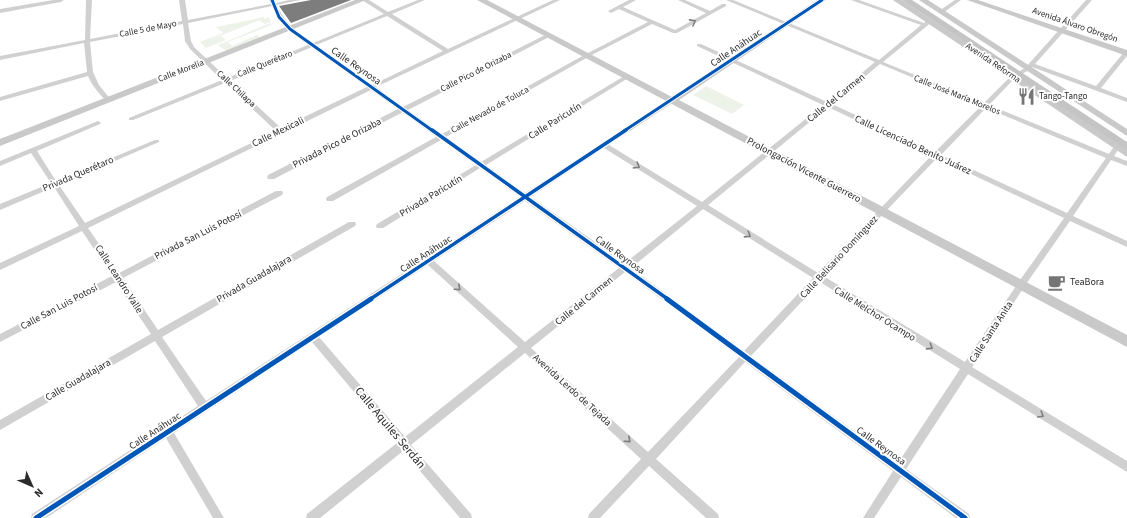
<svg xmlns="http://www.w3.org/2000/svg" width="1127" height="518" viewBox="0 0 1127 518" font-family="'Source Sans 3',sans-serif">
<rect width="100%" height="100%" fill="#fff"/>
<path fill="#eef3ea" d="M264,17V19L269,17L270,22L265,24L260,21L262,20L257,21L207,41L221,36L226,40L206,48L200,42L223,33L216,27Z
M270,23L272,25L228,42L232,46L257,35L261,38L226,51L218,45Z
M706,86L744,105L732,114L693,95Z"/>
<path fill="#7d7d7d" d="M311,0H351L291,23L279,6Z"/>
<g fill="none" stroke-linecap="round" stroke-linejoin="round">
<path fill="#d0d0d0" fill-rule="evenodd" d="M53,0H64L61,2L0,13V9Z
M86,0H92L90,39L182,21L179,0H185L188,20L271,4L269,0H275L276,3L289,0H300L277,5C285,24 297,31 313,43L384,14L362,0H369L388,12L418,0H425L392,14L448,49L553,0H560L376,87L403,107L547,34H551V36L408,110L442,134L586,54L648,22L619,9L611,13L608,11L629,0H636L623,7L675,30L706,13L678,0H685L710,11L722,4H726V6L677,33H673L652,24L590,56L446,137L481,162L626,75H630V77L486,165L525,193L673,98L675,99V101L609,145L702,202L823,105L697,46V44H701L827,102L875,62L726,0H733L879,60L921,25L851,0H859L924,23L927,20H931L932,21L927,26L883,62L984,103L1011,76L1025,68L1086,0H1092L1035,64L1096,86L1125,51L1127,50V56L1101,88L1127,98V102L1032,67L1029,70L1015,78L989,105L1109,154L1115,145H1119L1120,147L1114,156L1127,161V166L1111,160L1073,216L1127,241V247L1070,221L1024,287L972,367L1127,461V472L968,374L906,469L969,514L970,518H956L901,477L874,518H863L893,471L745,362L656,459L718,514L719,518H706L649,466L600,518H588L589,514L641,459L525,353L411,445L471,514L472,518H460L403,451L320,518H306L307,514L397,443L312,342L174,433L224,518H213L166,438L46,518H31L32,514L198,406L155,341L0,430V420L151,334L116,282L0,342V334L112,276L82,231L0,270V263L79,226L54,187L0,210V204L51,183L31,153L0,166V161L98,121L101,123L100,124L37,151L56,181L155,140H159V142L59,185L85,223L276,131L225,83L133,120H129V118L222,80L190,49L185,41L183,24L90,42L93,72L99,85L111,100L110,101H106C99,93 92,86 88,76L0,101V97L87,72L84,43L0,60V56L85,40ZM272,6C280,25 292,33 308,45L227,78L194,47L191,41L188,23ZM387,16L443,51L372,85L316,45ZM312,47L367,87L281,128L230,81ZM880,64L981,106L935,152L832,104ZM371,90L398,109L268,175L267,177L268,179H274L403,112L436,137L327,197L326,199L327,201H333L441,140L476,165L377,224L376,226L377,228H383L480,168L520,197L206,401L162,337L355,226L356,224L355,222H349L158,330L123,278L282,195L283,193L282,191H276L119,273L88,228ZM828,107L931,156L818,273L708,205ZM986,108L1106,158L1067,213L941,155ZM604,148L697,206L625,263L531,197ZM937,158L1064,218L1018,283L965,362L825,277L885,212ZM525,201L619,268L525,342L434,261ZM703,209L813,278L744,351L631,268ZM428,265L518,347L405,437L319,337ZM625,272L739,357L648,452L531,348ZM820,282L960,369L898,463L751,356Z
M955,0H961L943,13H939V11Z"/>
<path fill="#c9c9c9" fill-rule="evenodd" d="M355,0H366L0,146V139Z
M477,0H487L672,97L817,0H826L679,100L1127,335V347Z
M893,0H902L1127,149V157Z
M919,0H928L1127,129V136Z
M967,0H978L1127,50V56Z"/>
<path fill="#c4c4c4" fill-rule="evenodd" d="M902,0H912L1127,142V150Z"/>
<defs>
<path id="cycleway-far2" d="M272,0L279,17L290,29L433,131
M624,131L822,0"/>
<path id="cycleway-far1" d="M432,130L669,300
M369,300L626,130"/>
<path id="cycleway" d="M667,299L965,518
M36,518L371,299"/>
</defs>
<use href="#cycleway-far2" stroke="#fff" stroke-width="5"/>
<use href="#cycleway-far1" stroke="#fff" stroke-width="6"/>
<use href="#cycleway" stroke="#fff" stroke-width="8"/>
<use href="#cycleway-far2" stroke="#0057b8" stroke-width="3"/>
<use href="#cycleway-far1" stroke="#0057b8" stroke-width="3.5"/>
<use href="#cycleway" stroke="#0057b8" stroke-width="5"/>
</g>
<defs><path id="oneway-chevron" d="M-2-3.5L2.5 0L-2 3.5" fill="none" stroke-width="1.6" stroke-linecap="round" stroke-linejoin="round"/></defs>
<g stroke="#7e7e7e">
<use href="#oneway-chevron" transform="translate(693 22) rotate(-29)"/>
<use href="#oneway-chevron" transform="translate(637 166) rotate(32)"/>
<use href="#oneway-chevron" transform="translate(748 235) rotate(32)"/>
<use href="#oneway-chevron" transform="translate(458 288) rotate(42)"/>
<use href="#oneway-chevron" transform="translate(930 347) rotate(32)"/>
<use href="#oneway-chevron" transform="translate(1041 415) rotate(31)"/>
<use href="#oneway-chevron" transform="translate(628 440) rotate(42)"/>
</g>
<defs>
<symbol id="restaurant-bare" viewBox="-9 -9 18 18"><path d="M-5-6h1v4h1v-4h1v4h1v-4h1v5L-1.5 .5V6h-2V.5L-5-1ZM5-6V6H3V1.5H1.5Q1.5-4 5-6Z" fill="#757575" stroke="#fff" stroke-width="2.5" paint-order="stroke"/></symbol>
<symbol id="cafe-bare" viewBox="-9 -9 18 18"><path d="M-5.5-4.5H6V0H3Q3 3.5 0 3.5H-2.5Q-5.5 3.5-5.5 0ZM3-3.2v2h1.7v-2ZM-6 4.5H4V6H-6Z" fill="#757575" stroke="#fff" stroke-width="2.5" paint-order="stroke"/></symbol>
</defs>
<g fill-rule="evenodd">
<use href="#restaurant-bare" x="1014" y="84" width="25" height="25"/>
<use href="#cafe-bare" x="1044" y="270" width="25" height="25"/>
</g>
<g text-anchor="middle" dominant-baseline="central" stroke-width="4" stroke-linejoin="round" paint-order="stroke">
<g font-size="9" fill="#2b2b2b" stroke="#fff">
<text transform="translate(1075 25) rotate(19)">Avenida Álvaro Obregón</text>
<text transform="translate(148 29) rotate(-11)">Calle 5 de Mayo</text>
<text transform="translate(993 63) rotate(34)">Avenida Reforma</text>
<text transform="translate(265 64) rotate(-22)">Calle Querétaro</text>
<text transform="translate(181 71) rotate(-21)">Calle Morelia</text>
<text transform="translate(476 72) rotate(-27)">Calle Pico de Orizaba</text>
<text transform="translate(236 89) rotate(43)">Calle Chilapa</text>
<text transform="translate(957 95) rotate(22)">Calle José María Morelos</text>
<text transform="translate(490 110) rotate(-29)">Calle Nevado de Toluca</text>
</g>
<g font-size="9" fill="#2b2b2b" stroke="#fff" text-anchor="start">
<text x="1039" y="96">Tango-Tango</text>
</g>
<g font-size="10" fill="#2b2b2b" stroke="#fff">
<text transform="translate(736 48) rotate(-34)">Calle Anáhuac</text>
<text transform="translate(356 66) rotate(35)">Calle Reynosa</text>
<text transform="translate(836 98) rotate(-39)">Calle del Carmen</text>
<text transform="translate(555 121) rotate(-32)">Calle Paricutín</text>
<text transform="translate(278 132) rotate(-26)">Calle Mexicali</text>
<text transform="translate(337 143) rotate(-27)">Privada Pico de Orizaba</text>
<text transform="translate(913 145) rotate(25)">Calle Licenciado Benito Juárez</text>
<text transform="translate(804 170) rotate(28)">Prolongación Vicente Guerrero</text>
<text transform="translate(78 174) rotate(-23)">Privada Querétaro</text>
<text transform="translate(431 196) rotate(-31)">Privada Paricutín</text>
<text transform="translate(198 235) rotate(-27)">Privada San Luis Potosí</text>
<text transform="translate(426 254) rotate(-33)">Calle Anáhuac</text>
<text transform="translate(620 255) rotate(36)">Calle Reynosa</text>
<text transform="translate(839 257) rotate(-47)">Calle Belisario Domínguez</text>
<text transform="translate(119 279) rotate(57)">Calle Leandro Valle</text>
<text transform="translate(254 279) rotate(-30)">Privada Guadalajara</text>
<text transform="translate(584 301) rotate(-39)">Calle del Carmen</text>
<text transform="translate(59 307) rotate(-28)">Calle San Luis Potosí</text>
<text transform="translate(875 314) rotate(32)">Calle Melchor Ocampo</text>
<text transform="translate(991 332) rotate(-57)">Calle Santa Anita</text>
<text transform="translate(78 380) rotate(-30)">Calle Guadalajara</text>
<text transform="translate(572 390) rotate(42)">Avenida Lerdo de Tejada</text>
<text transform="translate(155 431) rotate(-33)">Calle Anáhuac</text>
<text transform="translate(881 446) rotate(36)">Calle Reynosa</text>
</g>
<g font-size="10" fill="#2b2b2b" stroke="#fff" text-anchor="start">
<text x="1070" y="282">TeaBora</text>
</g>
<g font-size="12" fill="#2b2b2b" stroke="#fff">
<text transform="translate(390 428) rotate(50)">Calle Aquiles Serdán</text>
</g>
</g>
<g transform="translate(32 486) rotate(135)" stroke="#ffffff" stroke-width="3" paint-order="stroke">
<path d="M0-3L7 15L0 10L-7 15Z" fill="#2b2b2b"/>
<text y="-6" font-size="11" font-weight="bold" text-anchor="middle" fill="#2b2b2b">N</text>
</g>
</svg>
